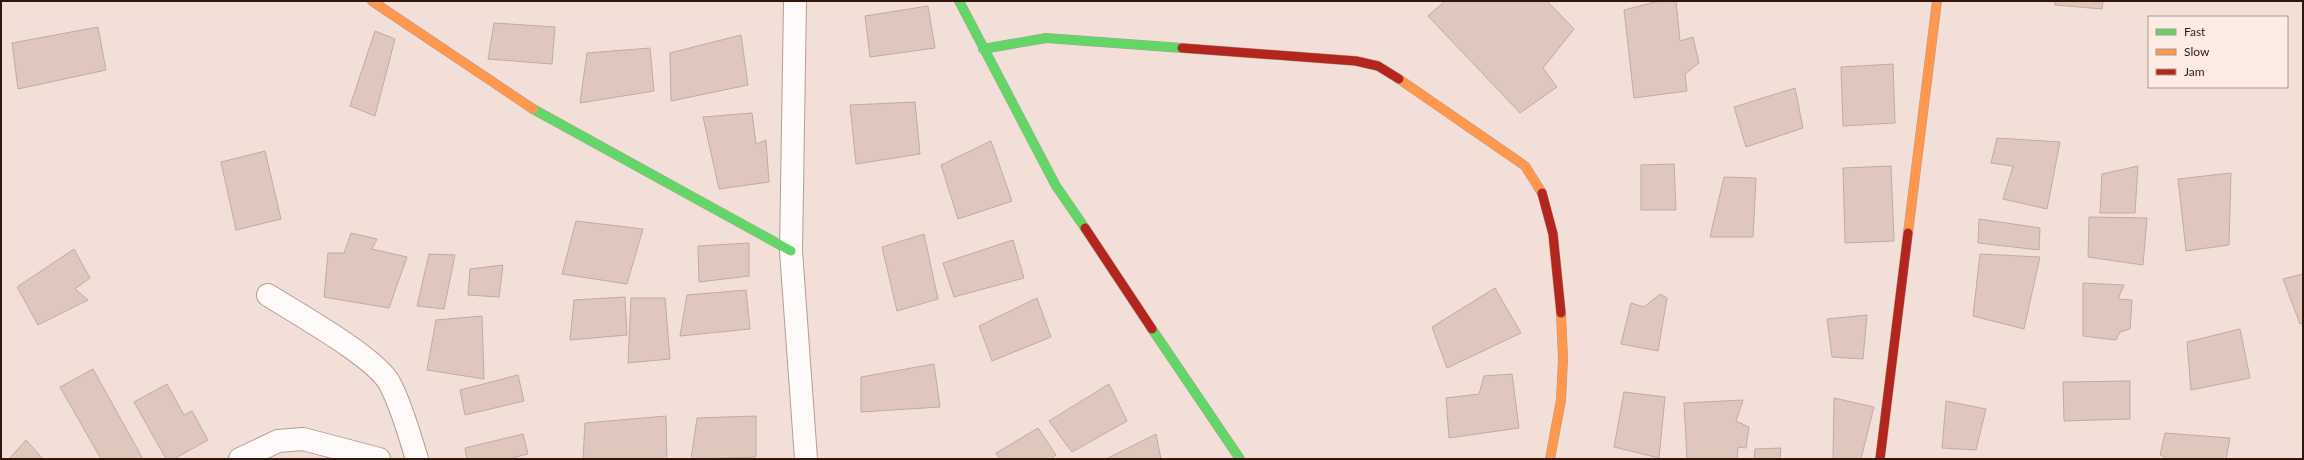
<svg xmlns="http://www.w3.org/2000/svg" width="2304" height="460" viewBox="0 0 2304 460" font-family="Lato,sans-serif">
<rect width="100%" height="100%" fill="#f2dfd8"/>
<path fill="#dfc7bd" stroke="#c2aba2" d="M1445,1H1547L1574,29L1543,68L1557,87L1520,113L1428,16Z
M1659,1H1676L1680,41L1693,37L1699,63L1685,74L1687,91L1634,98L1624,10Z
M2055,1H2103L2102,9L2055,5Z
M928,6L935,48L870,57L865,16Z
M494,23L555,27L552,64L488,59Z
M98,27L106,70L18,89L12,43Z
M375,31L395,39L375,116L350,106Z
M741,35L748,85L671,101L670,53Z
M650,48L654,91L580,103L587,53Z
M1893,64L1895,123L1843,126L1841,67Z
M1795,88L1803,128L1746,147L1734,107Z
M915,102L920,154L856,164L850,105Z
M752,113L756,144L766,140L769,182L719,189L703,117Z
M1997,138L2060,142L2047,209L2003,199L2013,166L1991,163Z
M991,141L1012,201L958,219L941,165Z
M265,151L281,219L236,230L221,162Z
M1674,164L1676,210H1641V165Z
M1891,166L1894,241L1845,243L1843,168Z
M2138,166L2135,213H2100L2102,174Z
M2231,173L2229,245L2186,251L2178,179Z
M1724,177L1756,178L1753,237H1710Z
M2089,217L2147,218L2143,265L2088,257Z
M1979,219L2040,228L2039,250L1978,243Z
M576,221L643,229L627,284L562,274Z
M351,233L377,239L372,249L407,257L389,308L324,297L328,253H344Z
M924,234L938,299L897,311L882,247Z
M1013,240L1024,278L954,297L943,263Z
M749,243V276L699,282L698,246Z
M74,249L90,278L75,289L88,300L38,325L17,287Z
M429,254L455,255L444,309L417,306Z
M1980,254L2040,257L2024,329L1973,316Z
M503,265L499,297L468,295L470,269Z
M2303,274V323L2300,324L2283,279Z
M2083,283L2124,285L2118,299L2132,300L2130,329L2120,332L2116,340L2083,336Z
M1495,288L1521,333L1447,368L1432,327Z
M746,290L750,329L680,336L687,295Z
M1660,294L1667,298L1658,351L1621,344L1631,303L1644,307Z
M625,297L627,335L570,340L574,300Z
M631,298H665L670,359L628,363Z
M1037,298L1051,337L992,361L979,326Z
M1867,315L1863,359L1832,357L1827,319Z
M482,316L484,379L427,370L436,320Z
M2240,329L2250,378L2191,390L2187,342Z
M934,364L940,407L861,412V377Z
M93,369L143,459H101L60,387Z
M1512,374L1519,428L1449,438L1446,398L1479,394L1484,376Z
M518,375L524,401L465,415L460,390Z
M2130,381V419L2064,421L2063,382Z
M167,384L184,415L192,411L208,440L174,459H166L134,402Z
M1109,384L1127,421L1072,452L1049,421Z
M1624,392L1665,397L1659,458L1614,447Z
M1834,398L1874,407L1861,459H1833Z
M1743,400L1736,421L1749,427L1746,448L1738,447L1737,459H1687L1684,403Z
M1946,401L1986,409L1976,450L1942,448Z
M666,416L667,459H583L585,423Z
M756,416V457L691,459L697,418Z
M1038,428L1056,455L1050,459H1000L996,453Z
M2165,433L2230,438L2226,459H2168L2160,455Z
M523,434L528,454L508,459H467L465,448Z
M1156,434L1161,459H1106Z
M26,440L43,459H9Z
M1781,448L1780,459H1754L1755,449Z"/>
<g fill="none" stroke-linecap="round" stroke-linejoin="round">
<defs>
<path id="street" d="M795,1L791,251L806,459
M268,295C296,313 376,357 390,384C402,407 409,434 417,459
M240,459L278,441L303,439L379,459"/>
<path id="fast" d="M959,1L1056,186L1085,228
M983,49L1046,38L1182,48
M533,109L791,251
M1152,329L1240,459"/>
<path id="slow" d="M372,1L533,109
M1399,79L1525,166L1542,193
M1908,233L1937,1
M1550,459L1561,400L1563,359L1561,313"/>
<path id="jam" d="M1182,48L1356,61L1378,66L1399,79
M1542,193L1553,234L1561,313
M1085,228L1152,329
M1880,459L1908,233"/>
</defs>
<use href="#street" stroke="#b39d94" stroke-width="24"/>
<use href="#fast" stroke="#b39d94" stroke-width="10"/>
<use href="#slow" stroke="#b39d94" stroke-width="10"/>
<use href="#jam" stroke="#b39d94" stroke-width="10"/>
<use href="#street" stroke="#fdfaf9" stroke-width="22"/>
<use href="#fast" stroke="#63d668" stroke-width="9"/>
<use href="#slow" stroke="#ff974d" stroke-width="9"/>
<use href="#jam" stroke="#b3261e" stroke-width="9"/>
</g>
<rect width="2304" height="460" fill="none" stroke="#33160a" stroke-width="4"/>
<rect x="2148" y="16" width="140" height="72" fill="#fdece5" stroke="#ac968d"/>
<rect x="2156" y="29" width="20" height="6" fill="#63d668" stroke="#ac968d"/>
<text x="2184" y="36" font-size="12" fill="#33160a">Fast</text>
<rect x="2156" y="49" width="20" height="6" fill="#ff974d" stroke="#ac968d"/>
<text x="2184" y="56" font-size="12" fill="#33160a">Slow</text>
<rect x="2156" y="69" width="20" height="6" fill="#b3261e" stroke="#ac968d"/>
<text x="2184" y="76" font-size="12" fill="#33160a">Jam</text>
</svg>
